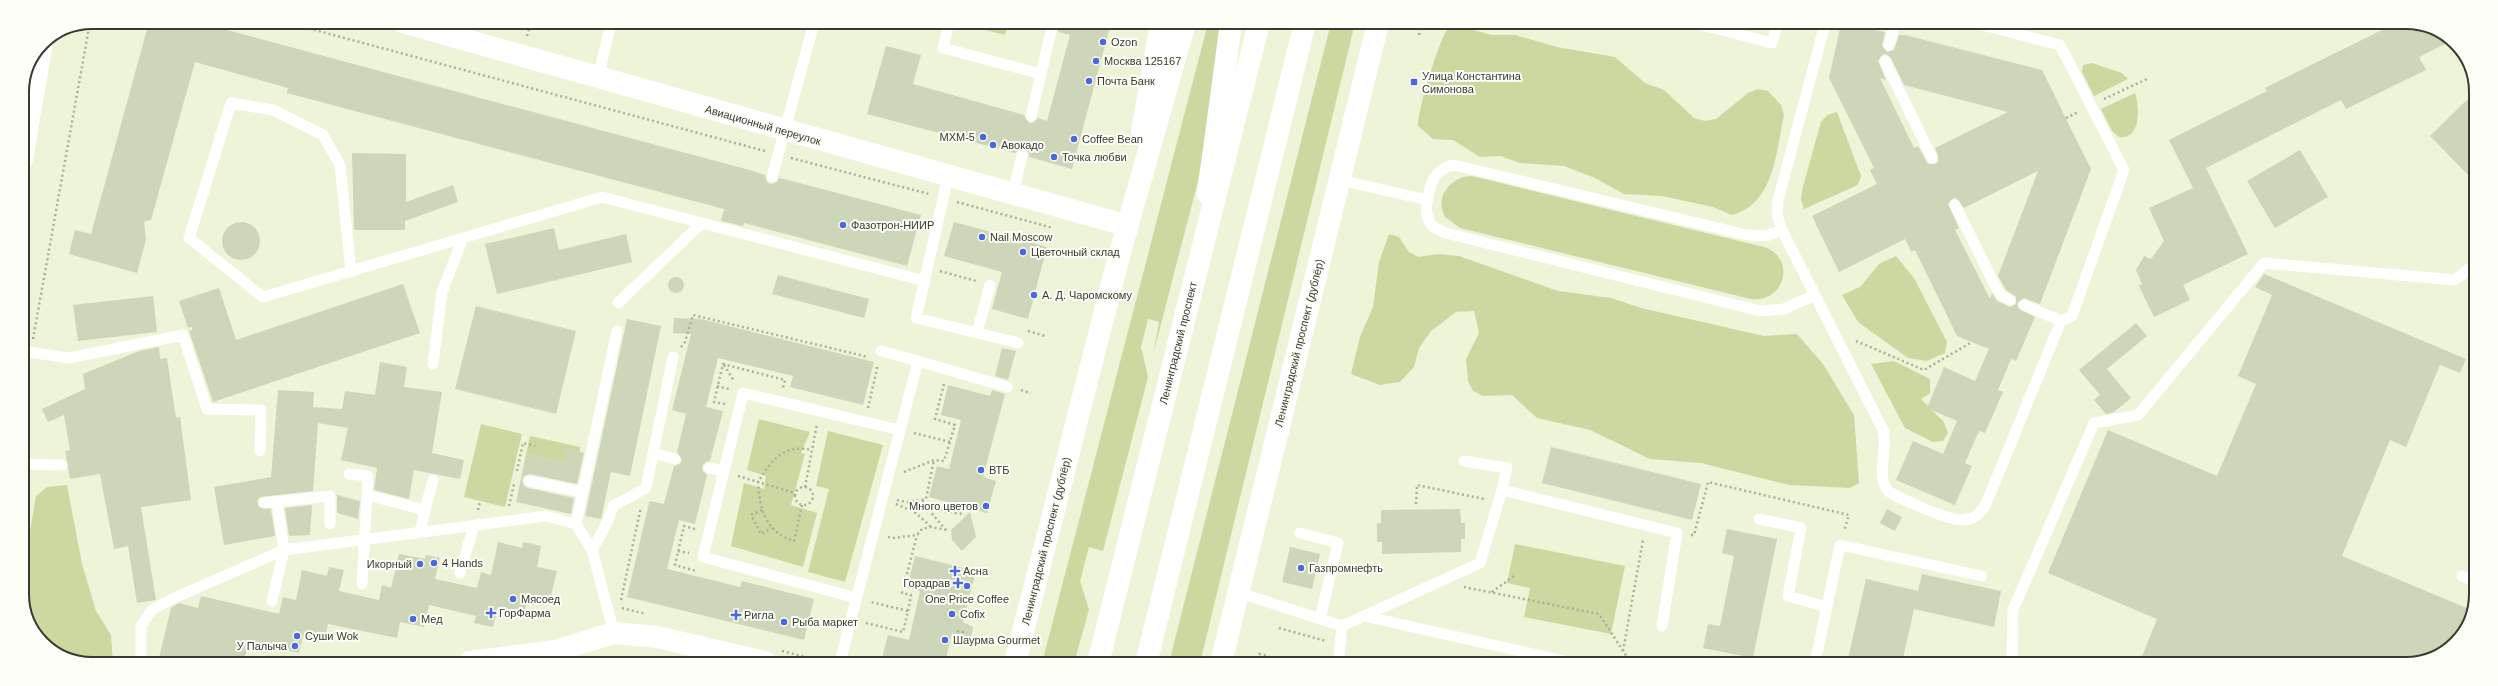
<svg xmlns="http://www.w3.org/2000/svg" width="2498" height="686" viewBox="0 0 2498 686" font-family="Arial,sans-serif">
<rect width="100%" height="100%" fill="#edf4d7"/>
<path fill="#cbd9a1" d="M971,23H1008L1005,35L970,26Z
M1208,23H1223L1216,75L1198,181L1153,355L1159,322L1148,319L1141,347L1148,377L1103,551L1089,547L1080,581L1089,610L1074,663H1042Z
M1331,23H1355L1200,663H1169Z
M1454,25L1492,35H1515L1557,47L1615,57L1645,83L1664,90L1694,118L1705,121L1716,119L1748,93L1758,89L1768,91L1781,105L1784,115C1776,150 1775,204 1732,215L1713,207L1662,196L1624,194L1595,178L1564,166L1520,163L1500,156L1480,157L1453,140L1433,139L1418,126C1418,108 1436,51 1445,33C1447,30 1450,27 1454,25Z
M2092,63L2122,73L2128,79L2094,96L2082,72L2083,65Z
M2135,93C2140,107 2141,140 2119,137L2112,131L2101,109Z
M1837,112L1861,176L1858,185L1804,209L1801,200L1802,190L1821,122L1827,115Z
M1472,176L1764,247C1797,258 1785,303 1751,299L1460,228L1445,217C1434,197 1451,176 1472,176Z
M1389,234L1399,237L1409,252L1418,257L1438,254L1459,256L1558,291L1611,298L1641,308L1764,336L1797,334L1823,364L1854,415L1859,483L1850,488L1789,485L1701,463L1650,459L1590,430L1537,418L1512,395L1483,396L1473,391L1468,381L1466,359L1479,333L1474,311L1456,312L1431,331L1419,348L1414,367L1400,382L1380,385L1351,374L1360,337L1373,307L1379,262Z
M1896,256L1914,278L1947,342L1945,353L1927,361L1908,358L1858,322L1842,295L1860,287L1879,264Z
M1894,361L1930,379V393L1921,399L1944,422L1948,433L1943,441L1933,442L1905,428L1871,364Z
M759,419L810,432L801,453L805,454L791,505L817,513L803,567L731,546L744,483L764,489L766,476L747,470Z
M481,424L522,434L505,507L464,497Z
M828,431L883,445L845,582L808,572L829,489L816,486Z
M530,436L580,447V452L568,449L566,456L577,465L526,454Z
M67,485L82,564L96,611L111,635L113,662H74L39,640L22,599V577L36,496L47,487Z
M1515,544L1625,566L1611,634L1524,617L1530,588L1507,583Z"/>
<path fill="#ced6b9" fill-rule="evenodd" d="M149,22H197L753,171L765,175L767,182L771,184L777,182L779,178L784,179L921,215L907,266L744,223L743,226L721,221L724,209L287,93L288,88L195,62L151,220L144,222L146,240L137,273L69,254L75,230L91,234Z
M1060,23H1111L1072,169L1029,157V153L1024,148H1020L1015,153L867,114L886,46L921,55L913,84L1024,115L1029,123H1033L1038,118L1047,121L1070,35L1058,32Z
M1841,24L1885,32L1882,46L1887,52L1894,50L1899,35H1905L2042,70L2091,169L2040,304L2024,298L2017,303L2019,309L2035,317L2016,361L2011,359L1998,390L2003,392L1985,433L1979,431L1965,463L1972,466L1955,505L1896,480L1913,441L1943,454L1957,421L1927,408L1944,367L1975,381L1989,349L1957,336L1915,250L1911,252L1905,239L1839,272L1812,216L1877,184L1870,170L1874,168L1829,78ZM1886,54L1891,58L1904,85L2008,112L1935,148L1938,155V162L1935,164H1928L1918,146L1914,148L1880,78L1886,80L1878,61L1882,55ZM2038,171L1998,276L2006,290L2016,297V304L2010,307L1997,301L1992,293L1990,299L1955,230L1959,228L1948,204L1952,199L1956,198L1964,208Z
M2394,24H2424L2451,41L2419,57L2426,70L2346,109L2341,100L2206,168L2248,254L2183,285L2190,300L2154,317L2139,286L2142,284L2136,270L2144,256L2151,259L2164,241L2149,208L2193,188L2169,140L2267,91L2265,88Z
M2476,91V159L2475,182L2430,136Z
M2300,150L2328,197L2275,228L2247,181Z
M352,153L406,154V202L453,185L458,202L405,221V230H354Z
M222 241a19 19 0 1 1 38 0a19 19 0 1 1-38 0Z
M954,222L1047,247L1028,319L992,309L1002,272L944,256Z
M554,228L559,250L626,234L632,262L497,294L485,244Z
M2264,274L2466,359L2460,373L2440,365L2406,447L2390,440L2342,556L2474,611L2449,649L2406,664H2139L2157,619L2048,573L2108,430L2217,476L2256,384L2238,376L2272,295L2255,287Z
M778,275L869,299L864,318L772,294Z
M668 285a8 8 0 1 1 16 0a8 8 0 1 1-16 0Z
M403,284L420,333L213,402L189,331L192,330V327L188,328L179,301L219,288L236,340Z
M153,296L157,332L78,341L73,305Z
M476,306L576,331L556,414L455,389Z
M674,318L701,319L874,362L863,405L790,387L793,376L718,358L706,407L723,411L710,461L706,462L702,466L703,471L707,475L695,524L679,520L667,569L740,587L742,581L814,599L804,640L627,597L649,503L650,501L664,504L674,466L680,464L682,460L677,452L686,414L672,410L691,334L673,333Z
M627,319L661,326L630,476L611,472L601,519L585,516Z
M2136,323L2147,336L2107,369L2131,398L2114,412L2106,414L2094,400L2100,395L2079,370Z
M159,347L160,359L167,358L176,418L180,417L191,500L141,507L156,600L137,603L128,546L114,549L100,474L70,479L65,451L70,450L64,415L48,422L42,409L85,389L83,374L139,351Z
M1002,348L1016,351L1008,380L995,376Z
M380,362L407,367L404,387L442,392L432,453L464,460L460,479L414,470L409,499L374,490L377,468L341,460L348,428L318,423L313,491L260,497L257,501L259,507L271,509L275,536L224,545L214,487L271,477L278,390L314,392L313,407L342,409L345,391L375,395Z
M948,385L990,396L992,390L1005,394L983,477L996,481L987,513L929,497L937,466L949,469L961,420L941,415Z
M1551,447L1701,484L1692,520L1542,483Z
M568,448L584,453L577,484L530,474L524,476L522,480L524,486L528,488L574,498L571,514L516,502L526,454L564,462Z
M337,495L360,501L358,519L337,513Z
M312,505L310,535L289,536L285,508Z
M1460,509L1461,523H1465V539H1461V552L1382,554V542H1377V523H1381V510Z
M1887,509L1902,517L1895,531L1880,523Z
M970,512L976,537L962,551L952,540L951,530Z
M1727,529L1777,539L1753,658L1703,648L1708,624L1720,626L1734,556L1722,553Z
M498,542L522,548L523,542L541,546L537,567L557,571L549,604L527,599L524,613L498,607L493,627L474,623L476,616L429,605L424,627L400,622L397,638L328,624L324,641L303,636L299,653L268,646L267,653L248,649L242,662H158L171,608L179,603L198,608L201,596L279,614L283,597L296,600L302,570L327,576L329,567L344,570L339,591L379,600L382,585L391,588L399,554L425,559L426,555L440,558L435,579L477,588L481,572L491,575Z
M1290,547L1320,554L1312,589L1282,582Z
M915,556L976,571L963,622L973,627L970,644L952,633L945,663L881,662L888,635L909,640L920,591L907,588Z
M1922,574L2001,591L1994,627L1914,609L1902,663H1847L1866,579L1918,591Z"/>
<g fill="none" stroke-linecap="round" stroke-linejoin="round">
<path stroke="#aaaf99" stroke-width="2.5" stroke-dasharray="2 3" stroke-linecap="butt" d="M285,22L765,151
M1419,35L1420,29
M527,36L531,22
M2104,99L2147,79
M2066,118L2078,112
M791,158L929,194
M957,202L1053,228
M940,271L976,281
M1028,331L1045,336
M33,339L90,22
M1856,341L1924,370L1972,342
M681,347L685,342L693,315L868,357
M724,365L734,381
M22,374L27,367
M717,386L729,389
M1021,390L1031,393
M725,404L714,402L723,364L785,380L783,388
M868,408L878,364
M914,433L950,442
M517,471L523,443L535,446
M904,472L934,460L944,461L955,425L935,419L944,384
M738,476L795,493
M795 496a9 9 0 1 1 18 0a9 9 0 1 1-18 0Z
M805,487L817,424
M897,500L907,502L926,499L934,460
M922,501L948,512L963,514
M922,502L946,530
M896,504L916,513L931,527
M1416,504L1417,485L1484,499
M802,505L794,541C765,532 760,509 758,482C772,459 784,444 812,450
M509,506L514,484
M478,510L480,501
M762,510L751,515L761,534L772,528
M695,529L684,526L675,565L696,571
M1691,535H1694L1708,482L1849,515L1844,531
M888,537L894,538L917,535L922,529L931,527L947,530
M678,551L689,553
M1464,587L1599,614L1631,663
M1492,592L1514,576
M621,600L641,507
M622,608L646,614
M908,611L911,595L902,593L917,535
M866,623L903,632L908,611L871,602
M1279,628L1326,641
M957,631L967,633
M782,651L826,662
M1623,651L1643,540
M1258,659L1259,654L1269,656
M1588,663L1594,661L1603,663"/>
<path stroke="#fff" stroke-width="11" d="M949,23L943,48L1041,74
M1698,24L1772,43L1777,24
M1825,24L1778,200L1777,215L1782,230L1883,430C1889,451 1875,473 1888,491C1899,498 1949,521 1962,520C1974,520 1981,513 1986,504L2061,321
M1979,24L2060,45L2124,170L2072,316L2061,321L2024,305
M1889,45L1895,24
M1885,61L1932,158
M598,78L611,23
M1031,116L1053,23
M772,177L814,23
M948,177L916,318L1018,343
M1339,180L1428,200
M1013,195L1022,155
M1955,205L1996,287L2001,295L2010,300
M1782,230L1766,236L1747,235L1454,165C1448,166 1443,168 1438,173C1429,182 1423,210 1429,221C1432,228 1439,230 1446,233L1760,311L1784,309L1815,295
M351,272L340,165L323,135L273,110L231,103L189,238L263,297L602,197L925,281
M618,303L702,223
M977,333L990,285
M22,351L69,358L183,335L207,409L261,410L260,451
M881,351L918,361
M433,364L442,292L463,238
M653,453L675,459
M1464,461L1507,468L1502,490
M22,464L62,465
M709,468L724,471
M349,474L368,476L362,584
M529,481L582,492
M367,495L425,510L420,532
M264,503L330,496V524
M425,510L433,480
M1759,519L1801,528L1788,596L1827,607
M576,524L617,331
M1300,533L1338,543L1320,619
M592,550L608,521L613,506L646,488L673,357
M460,573L474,526
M2462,576L2474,581
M1237,592L1342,626L1338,663
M857,598L703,557L743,393L900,430
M272,601L284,550L277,502
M1364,616L1573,663
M1342,626L1480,563L1502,490L1677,533L1662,626
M141,662V626L152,610L174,598L284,550L546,516L576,524L592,550L614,633
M840,662L918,361L1007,387
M1815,663L1840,545L1982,576
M2012,664L2013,610L2094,423L2138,415L2264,263L2455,280L2475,264"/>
<path stroke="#fff" stroke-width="22" d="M402,22L1125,225
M469,662L555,651L614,633L657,637L765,662"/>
<path stroke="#fff" stroke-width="22" d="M22,159L42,43"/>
<path stroke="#fff" stroke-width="22" d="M1142,131L1161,23
M1208,194L1231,23
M1015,663L1119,256L1185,23
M1221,663L1378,23"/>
<path stroke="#fff" stroke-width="22" d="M1098,663L1259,23
M1146,663L1305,23"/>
</g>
<g fill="#4b68dc" stroke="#fdfef8" stroke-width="1.5">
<circle cx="1103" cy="42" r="4"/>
<circle cx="1096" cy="61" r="4"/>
<circle cx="1089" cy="81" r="4"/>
<rect x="1410" y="78" width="8" height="8" rx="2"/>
<circle cx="983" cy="137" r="4"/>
<circle cx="1074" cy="139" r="4"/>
<circle cx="993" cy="145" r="4"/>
<circle cx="1054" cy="157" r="4"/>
<circle cx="843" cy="225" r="4"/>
<circle cx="982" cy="237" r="4"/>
<circle cx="1023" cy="252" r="4"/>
<circle cx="1034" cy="295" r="4"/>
<circle cx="981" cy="470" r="4"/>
<circle cx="986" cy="506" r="4"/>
<circle cx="434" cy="563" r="4"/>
<circle cx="420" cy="564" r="4"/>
<circle cx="1301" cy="568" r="4"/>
<path d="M953 565h4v4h4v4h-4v4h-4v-4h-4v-4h4z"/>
<path d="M956 577h4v4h4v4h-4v4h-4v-4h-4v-4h4z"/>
<circle cx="967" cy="586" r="4"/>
<circle cx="513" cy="599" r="4"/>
<path d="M489 607h4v4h4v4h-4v4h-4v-4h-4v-4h4z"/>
<circle cx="952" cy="614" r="4"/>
<path d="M734 609h4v4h4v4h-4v4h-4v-4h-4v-4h4z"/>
<circle cx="413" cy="619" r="4"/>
<circle cx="784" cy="622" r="4"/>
<circle cx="297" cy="636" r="4"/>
<circle cx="945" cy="640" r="4"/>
<circle cx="295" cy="646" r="4"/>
</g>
<g text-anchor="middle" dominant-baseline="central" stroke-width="4" stroke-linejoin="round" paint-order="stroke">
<g font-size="11" fill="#383b30" stroke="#fdfef8" text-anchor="start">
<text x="1111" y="42">Ozon</text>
<text x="1104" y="61">Москва 125167</text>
<text x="1422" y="76">Улица Константина<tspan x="1422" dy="13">Симонова</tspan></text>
<text x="1097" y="81">Почта Банк</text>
<text x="975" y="137" text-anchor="end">МХМ-5</text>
<text x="1082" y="139">Coffee Bean</text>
<text x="1001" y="145">Авокадо</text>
<text x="1062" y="157">Точка любви</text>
<text x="851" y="225">Фазотрон-НИИР</text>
<text x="990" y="237">Nail Moscow</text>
<text x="1031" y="252">Цветочный склад</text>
<text x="1042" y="295">А. Д. Чаромскому</text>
<text x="989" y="470">ВТБ</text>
<text x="978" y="506" text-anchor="end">Много цветов</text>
<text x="442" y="563">4 Hands</text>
<text x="412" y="564" text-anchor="end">Икорный</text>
<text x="1309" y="568">Газпромнефть</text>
<text x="963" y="571">Асна</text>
<text x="950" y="583" text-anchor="end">Горздрав</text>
<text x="521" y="599">Мясоед</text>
<text x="967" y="599" text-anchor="middle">One Price Coffee</text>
<text x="499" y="613">ГорФарма</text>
<text x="960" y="614">Cofix</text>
<text x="744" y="615">Ригла</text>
<text x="421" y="619">Мед</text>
<text x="792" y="622">Рыба маркет</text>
<text x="305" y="636">Суши Wok</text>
<text x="953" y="640">Шаурма Gourmet</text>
<text x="287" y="646" text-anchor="end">У Палыча</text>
</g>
<g font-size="11" fill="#383b30" stroke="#fdfef8">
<text transform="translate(763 125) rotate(16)">Авиационный переулок</text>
<text transform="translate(1178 343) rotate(-76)">Ленинградский проспект</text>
<text transform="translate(1299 343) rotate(-76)">Ленинградский проспект (дублёр)</text>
<text transform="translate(1046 541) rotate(-76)">Ленинградский проспект (дублёр)</text>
</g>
</g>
<path d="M0 0H2498V686H0ZM92 29H2406A63 63 0 0 1 2469 92V594A63 63 0 0 1 2406 657H92A63 63 0 0 1 29 594V92A63 63 0 0 1 92 29Z" fill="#fdfef8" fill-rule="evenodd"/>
<path fill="none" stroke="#383b30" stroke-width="2" d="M92 29H2406A63 63 0 0 1 2469 92V594A63 63 0 0 1 2406 657H92A63 63 0 0 1 29 594V92A63 63 0 0 1 92 29Z"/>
</svg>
